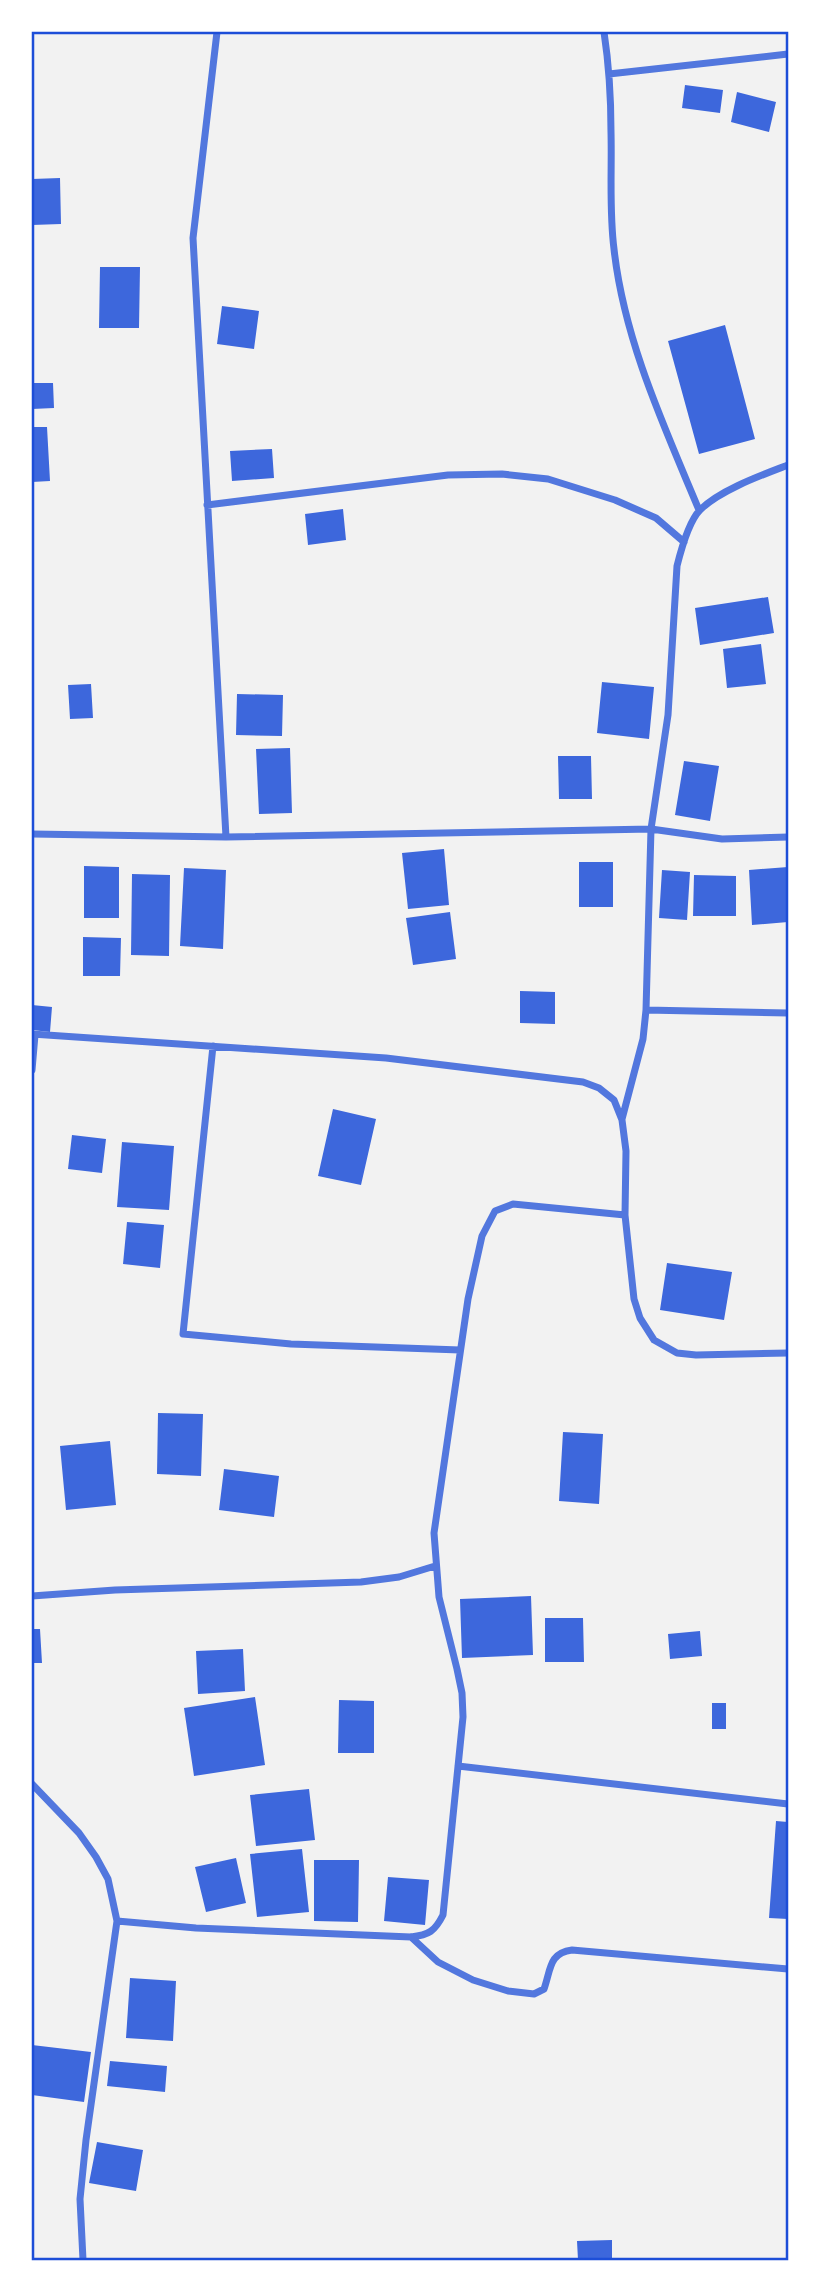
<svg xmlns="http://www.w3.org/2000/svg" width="820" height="2292" viewBox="0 0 820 2292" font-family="'Source Sans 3',sans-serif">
<rect width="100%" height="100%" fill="#f2f2f2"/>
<path fill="#3d67dc" d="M685,85L723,90L720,113L682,108Z
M737,92L776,102L769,132L731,122Z
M60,178L61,224L32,225V179Z
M100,267H140L139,328H99Z
M222,306L259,311L254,349L217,344Z
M725,325L755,439L699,454L668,341Z
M32,383H53L54,408L32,409Z
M32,427H47L50,481L32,482Z
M272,449L274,478L232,481L230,451Z
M343,509L346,540L308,545L305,514Z
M768,597L774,633L700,645L695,608Z
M761,644L766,684L727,688L723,649Z
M602,682L654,687L649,739L597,733Z
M91,684L93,718L70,719L68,685Z
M237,694L283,695L282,736L236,735Z
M290,748L292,813L259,814L256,749Z
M558,756H591L592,799H559Z
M684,761L719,766L710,821L675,815Z
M444,849L449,905L408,909L402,853Z
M579,862H613V907H579Z
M84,866L119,867V918H84Z
M788,867V922L752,925L749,870Z
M184,868L226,870L223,949L180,946Z
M662,870L690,872L687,920L659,918Z
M132,874L170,875L169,956L131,955Z
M694,875L736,876V916H693Z
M450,912L456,959L413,965L406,918Z
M83,937L121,938L120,976H83Z
M520,991L555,992V1024L520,1023Z
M32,1005L52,1007L50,1032L32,1030Z
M333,1109L376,1119L361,1185L318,1176Z
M72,1135L106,1139L102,1173L68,1169Z
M122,1142L174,1146L169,1210L117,1207Z
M127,1222L164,1225L160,1268L123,1264Z
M667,1263L732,1272L724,1320L660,1310Z
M158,1413L203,1414L201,1476L157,1474Z
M563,1432L603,1434L599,1504L559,1501Z
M110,1441L116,1505L66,1510L60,1446Z
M224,1469L279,1476L274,1517L219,1510Z
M531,1596L533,1655L462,1658L460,1599Z
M545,1618H583L584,1662H545Z
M32,1629H40L42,1663H32Z
M700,1631L702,1656L670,1659L668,1634Z
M243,1649L245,1691L198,1694L196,1651Z
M255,1697L265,1765L194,1776L184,1708Z
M339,1700L374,1701V1753H338Z
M712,1703H726V1729H712Z
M309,1789L315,1840L256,1846L250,1795Z
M776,1821L788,1822V1919L769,1918Z
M302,1849L309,1912L257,1917L250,1854Z
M236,1858L246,1903L206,1912L195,1867Z
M314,1860H359L358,1922L314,1921Z
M388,1877L429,1880L425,1925L384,1921Z
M130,1978L176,1981L173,2041L126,2038Z
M32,2045L91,2052L84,2102L32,2095Z
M110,2061L167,2066L165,2092L107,2086Z
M97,2142L143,2150L136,2191L89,2183Z
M612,2240V2260H578L577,2241Z"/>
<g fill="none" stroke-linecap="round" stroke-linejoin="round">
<path stroke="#5277de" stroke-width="7" d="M217,32L193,238L226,837
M604,32C609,65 611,98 611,132C612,171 609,210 614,249C624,340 664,426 699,510
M609,74L788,54
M207,505L448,475L502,474L548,479L615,500L656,518L684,542
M32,834L226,837L651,829L668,715L677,566C681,550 689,521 700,510C720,490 762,475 788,465
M646,1010L788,1013
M32,1034L386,1058L583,1082L599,1088L614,1100L622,1120L626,1151L625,1215L634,1299L640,1318L654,1340L677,1353L696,1355L788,1353
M213,1046L183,1334L291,1344L460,1350
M32,1070L35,1035
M622,1119L643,1039L646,1010L651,829L722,839L788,837
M32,1596L115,1590L361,1582L399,1577L435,1566
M458,1766L788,1804
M32,1784L79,1833L96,1857L108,1879L117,1921L86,2140L80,2199L83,2260
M117,1921L196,1928L411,1937C429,1935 435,1931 443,1915L463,1717L462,1693L457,1669L439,1597L434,1533L468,1299L482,1236L495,1211L513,1204L625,1215
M411,1937L438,1962L473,1980L508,1991L534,1994L544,1989C551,1969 549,1953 572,1950L788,1969"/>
</g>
<rect width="820" height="2292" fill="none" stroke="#ffffff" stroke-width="66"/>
<rect x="33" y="33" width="754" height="2226" fill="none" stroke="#1d4ed8" stroke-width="2.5"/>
</svg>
